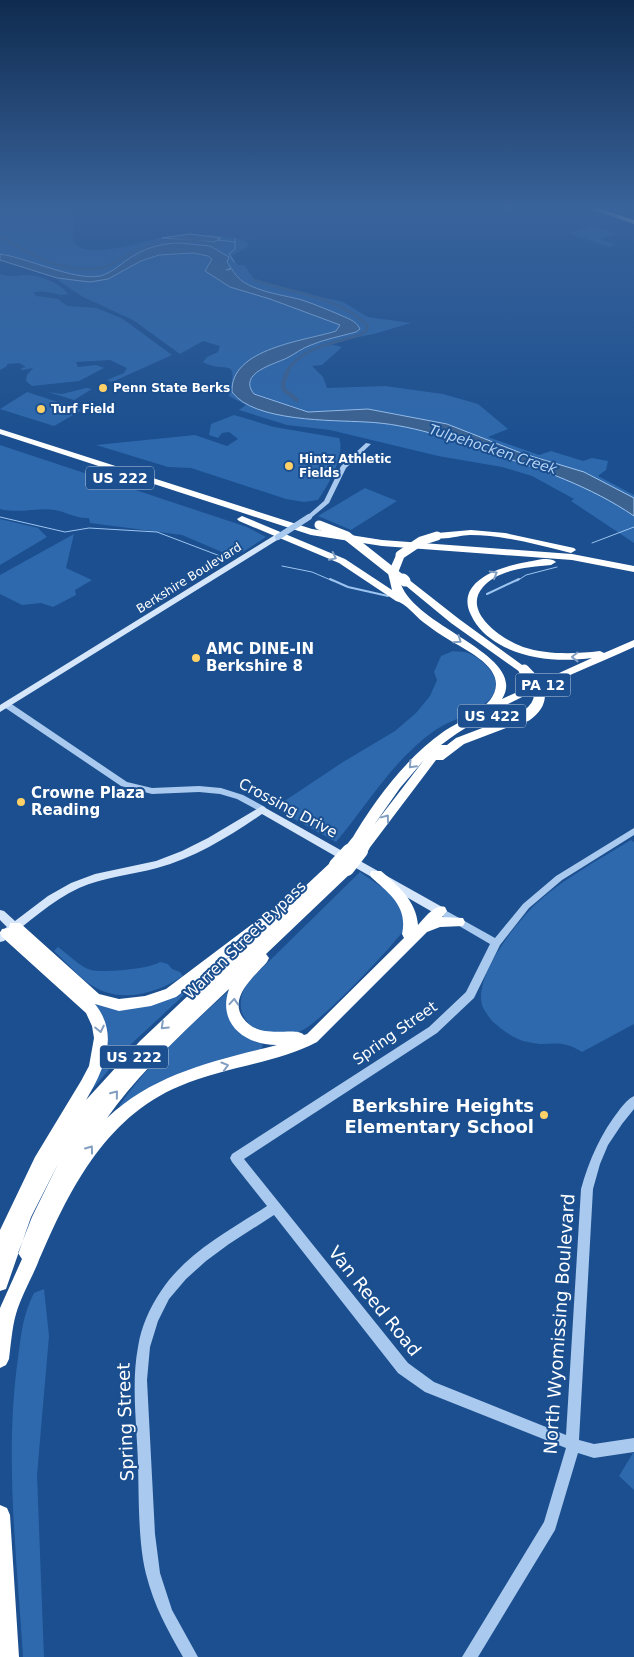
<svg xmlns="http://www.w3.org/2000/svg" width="634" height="1657" viewBox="0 0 634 1657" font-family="'DejaVu Sans',sans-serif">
<rect width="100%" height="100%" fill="#1b4f8f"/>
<path fill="#2e69ad" d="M0,209H73C75,221 71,233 75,244C89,259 144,242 163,237L165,240L206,239L208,234L239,238L250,245L232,256L238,265H244L255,280L264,284L343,302L368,317L411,323L374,334L326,343L342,347L322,365L312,366L323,377L327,388L385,386L443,394L478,404L508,429L488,437L539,455L551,451L583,461L592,458L608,461L606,470L598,476L634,495V543L571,501L574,499L532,476L502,467L438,456L330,430L287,425L239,410L246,405L229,396C239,354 227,375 203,362L207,357L218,352L220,346L203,341L180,354L133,320L83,297L59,281L61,279L0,260Z
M593,226L617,234L600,239L616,245L609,247L569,233Z
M0,274C9,278 19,275 28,275C42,276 60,283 68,294C57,297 45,288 33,293L36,296L58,299L67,306L97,308L123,319L172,355L112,382L107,380L124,373L127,368L110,360L76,362L78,367L96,365L104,368L79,381L32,386L26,381L27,375L33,368L22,370L21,368L26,367L19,363L7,364V366L0,370Z
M86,388L92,389L74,400L48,392L62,394Z
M27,392L82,410L54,426L0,409Z
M234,415L274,427L339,438C346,454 328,486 318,500L304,502L286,499L191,468L168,467L96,445L195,435L227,446L238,439L229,432L222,433L218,438L209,435L211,424Z
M0,445L247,527L266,537L243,552L229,555L182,535L90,523L89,518C76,519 67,512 55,510C39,507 20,514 0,509Z
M365,488L397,501L351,530L318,516Z
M0,519L38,528L47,537L0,565Z
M74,534L66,568L92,580L75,590L76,595L53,607L41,603L22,605L0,594V575Z
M453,651C457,652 464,651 468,653C482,658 502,677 494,693C486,710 449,720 434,731C392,761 368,804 336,842L285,814L281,809L283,802L343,762L395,731L416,713L430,696L437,680L434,672L441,656Z
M631,840L634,842V1024L582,1052C557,1037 551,1048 528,1042C515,1040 501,1029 492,1021C489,1017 483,1009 482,1005C474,975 518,920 539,901C566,877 600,859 631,840Z
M360,872C386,891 403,895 404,930C390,949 321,1022 301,1031C267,1046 223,1021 248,982Z
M58,947C68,954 80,967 91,970C103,973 150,969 160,962L168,964L172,969L180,972L183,976C156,994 120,1004 91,985C78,976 66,962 54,951Z
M227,955L129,1046L74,1111L108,1043L104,1019L94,1004L136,1008Z
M233,987L228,1008L263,1042L261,1053L125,1107L119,1106C151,1060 192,1024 233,987Z
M44,1289L49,1336L37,1475L44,1657H23C17,1558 4,1457 18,1358C21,1335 23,1314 34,1293Z
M633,1453H634V1490L619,1476Z"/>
<path fill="#3c6290" stroke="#9cc4f0" d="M190,234L221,238L214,242L162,238Z
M180,243L210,246L229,257L227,262L231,268L226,270L232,269C242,291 281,294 302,300C314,304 326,309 338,314C346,318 356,320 360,329L356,332C342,336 325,339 311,345C302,348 295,354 287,358C275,364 237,373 254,394L308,412L368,409L447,424L521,453L584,472L634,498V516C590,486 542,470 492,453C451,439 410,424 366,422C332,420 254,422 232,392C230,348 305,341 336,331L340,325L270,299L230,287L205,271L212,259L208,256L193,253L159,255L141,261L108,279L90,282L57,278L0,260V254C28,258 75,281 100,276C112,273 123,262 133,256C148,247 164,243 180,243Z"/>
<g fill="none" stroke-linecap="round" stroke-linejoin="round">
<path stroke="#9cc4f0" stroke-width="1" d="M218,240L235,242
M234,262L229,254L235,249V239
M0,517L65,532L89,528L157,532L228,559
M592,543L634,527
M282,566L312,572L333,581
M517,581L526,575L557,567"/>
<path stroke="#9cc4f0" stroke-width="2" d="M330,579L348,587L388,596
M487,594L519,579"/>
<path stroke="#3c6290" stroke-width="3" d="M0,236C29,254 64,275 100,268C115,265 124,256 137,250C162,238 194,239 220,246
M254,280C291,293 339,296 368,326L365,332L359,335C332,344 304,346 287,371"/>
<path stroke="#3c6290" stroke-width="4.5" d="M288,370L283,383L284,390L297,400"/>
<path fill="#a9c9ee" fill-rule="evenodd" d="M366,443L371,444L346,468L329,503L311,518H307V516L324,501L341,466Z
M4,703H10L127,782L152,788L199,786L221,788L243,795L265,807L266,809L265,811H259L237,799L220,794L199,792L152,794L121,786L4,707L3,705Z
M634,828V835L562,880L529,908L500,945L474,998L437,1033L244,1159L408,1363L434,1382L566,1435L581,1189C589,1160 601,1133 620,1109C624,1104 628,1099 634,1096V1109L622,1124L608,1145L600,1164L593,1189L579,1440L594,1444L634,1438V1452L594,1458L578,1453L555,1530L478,1657H462L544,1522L566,1448L425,1392L398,1373L274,1215L229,1244L206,1261L186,1279L169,1299L158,1321L150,1347L147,1380L155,1534L160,1573L172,1610L198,1657H183C167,1629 154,1606 146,1574C138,1542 139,1498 138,1464C137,1427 131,1384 138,1347C141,1327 150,1307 161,1291C186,1253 230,1230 267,1206L232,1162L230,1158L232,1154L429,1027L466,992L490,944L437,913L435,911L437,909H443L495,938L523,904L556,876Z"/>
<path fill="#d6e6fa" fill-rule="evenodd" d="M275,535H281L282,537L0,712V705Z
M262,806L444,908L445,911L444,914H436L262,814C230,836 195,858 157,868C131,875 104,877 79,888C51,901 28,923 4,941L0,942V932L7,927L0,920V910L4,911L15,921L48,896L71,883L95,874L156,861L182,851L208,838Z"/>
<path fill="#f0f6ff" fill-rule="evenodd" d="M592,209H600L634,220V224Z"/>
<path fill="#fff" fill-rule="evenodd" d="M0,429L312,529L382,540L572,554L634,566V572L572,560L382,546L311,535L0,434Z
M242,516L345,559L392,590L388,573L397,553H403L405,555L398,573L400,581L405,578L408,579L459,619L529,670L528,672H520L451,623L400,581C411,627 530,654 502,699L592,658C562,662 526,660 499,644C487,637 477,628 471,615C454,581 502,566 527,562C535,561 549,556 556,562L551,565C529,567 498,569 483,587C461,612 503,640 523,647C548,655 575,654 600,651L604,653L634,640V647C572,675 495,704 441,745H447L456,738L522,713H530L532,716L530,719L464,744L443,760H436L368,850H360L358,846L352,845L350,842C374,801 404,760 443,732C460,720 496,708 496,684C496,664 466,650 451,641C441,635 432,629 423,622C414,615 406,603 396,601L339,563L239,521L237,519ZM424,760L374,825L400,788Z
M471,530L505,533L574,548L576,550L571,553C538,545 504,535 470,535C460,535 440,542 432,536L437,533Z
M336,860L341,862L342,867L347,864L352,866L353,869L352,872L266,954L269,958L267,962C255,976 228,997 243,1018C260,1042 296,1025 304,1035L307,1034L404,938L402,934C408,907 390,894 371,877L370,874L371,871H381C398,886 416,900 418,925C425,918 434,904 445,907L447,911L442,917L463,918L465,922L463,926L440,927L427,932L317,1042C274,1064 224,1067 180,1086C104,1117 67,1194 37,1265C30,1281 21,1297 16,1314C12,1328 11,1344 9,1359L6,1365L0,1368V1308L22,1259L18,1253L32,1217L58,1164L31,1217L6,1289L0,1291V1230L35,1157L81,1081L89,1066L94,1038L92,1026L86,1013L2,937L0,933L2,929L9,928L10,923H20L99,994L119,999L145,996L166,989L259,919L264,918L269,920L331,862ZM230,956L140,1041L86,1100C104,1070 120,1035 95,1004L119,1011L151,1006L176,997ZM229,989C217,1023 244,1045 277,1045C214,1061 155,1073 107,1118C141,1070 186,1030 229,989Z
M0,1505L7,1508L10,1515L19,1657H0Z"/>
<path stroke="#a9c9ee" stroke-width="6" d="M278,537L309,517"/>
<path stroke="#fff" stroke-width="9" d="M319,525L347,536L404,581
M400,555L421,541L437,536"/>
<path stroke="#fff" stroke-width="11" d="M403,579L405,581
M524,670C541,686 547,701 526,716
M348,852L356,842
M360,852L364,847"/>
<path stroke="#fff" stroke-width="14" d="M336,865L349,851
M347,869L361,851"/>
</g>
<defs><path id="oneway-chevron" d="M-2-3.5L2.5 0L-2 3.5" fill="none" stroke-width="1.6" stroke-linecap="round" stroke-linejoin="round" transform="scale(1.25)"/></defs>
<g stroke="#829ec1">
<use href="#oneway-chevron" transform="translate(333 557) rotate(26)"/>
<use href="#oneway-chevron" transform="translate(494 574) rotate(-30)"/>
<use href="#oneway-chevron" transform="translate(458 640) rotate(35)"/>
<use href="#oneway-chevron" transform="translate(575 657) rotate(179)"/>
<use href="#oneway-chevron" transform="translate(412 765) rotate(133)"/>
<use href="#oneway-chevron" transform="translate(386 818) rotate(-53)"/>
<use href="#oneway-chevron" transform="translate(234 1002) rotate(-86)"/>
<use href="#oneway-chevron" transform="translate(164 1026) rotate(137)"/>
<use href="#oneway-chevron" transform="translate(100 1029) rotate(78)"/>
<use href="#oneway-chevron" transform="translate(225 1066) rotate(-16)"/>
<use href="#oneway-chevron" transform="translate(115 1094) rotate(-51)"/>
<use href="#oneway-chevron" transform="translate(90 1149) rotate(-54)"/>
</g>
<linearGradient id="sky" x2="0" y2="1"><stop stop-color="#0f2b4f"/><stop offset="0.47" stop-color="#39639b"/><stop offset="1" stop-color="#39639b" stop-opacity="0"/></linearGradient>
<rect width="634" height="441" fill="url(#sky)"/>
<g fill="#ffd166" stroke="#1b4f8f" stroke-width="2">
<circle cx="103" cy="388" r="5"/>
<circle cx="41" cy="409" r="5"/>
<circle cx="289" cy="466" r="5"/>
<circle cx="196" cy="658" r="5"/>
<circle cx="21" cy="802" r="5"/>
<circle cx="544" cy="1115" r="5"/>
</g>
<g text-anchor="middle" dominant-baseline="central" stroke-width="4" stroke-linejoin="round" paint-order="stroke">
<g font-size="12" font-weight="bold" fill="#fff" stroke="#1b4f8f" text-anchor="start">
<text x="113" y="388">Penn State Berks</text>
<text x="51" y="409">Turf Field</text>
<text x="299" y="459">Hintz Athletic<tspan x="299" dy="14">Fields</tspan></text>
</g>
<g font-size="12" fill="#fff" stroke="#1b4f8f">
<text transform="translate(189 578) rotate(-32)">Berkshire Boulevard</text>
</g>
<g font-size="14" font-style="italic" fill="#b5d3f5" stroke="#1b4f8f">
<text transform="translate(493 449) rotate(18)">Tulpehocken Creek</text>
</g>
<g fill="#1b4f8f" stroke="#bbcadd" stroke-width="1">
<rect x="86" y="466.5" width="68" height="23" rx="4"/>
<rect x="515.5" y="673.5" width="55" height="23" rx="4"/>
<rect x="458" y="704.5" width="68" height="23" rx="4"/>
<rect x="100" y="1045.5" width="68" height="23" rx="4"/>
</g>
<g font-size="14" font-weight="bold" fill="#fff">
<text x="120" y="478">US 222</text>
<text x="543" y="685">PA 12</text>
<text x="492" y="716">US 422</text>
<text x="134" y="1057">US 222</text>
</g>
<g font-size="15" font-weight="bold" fill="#fff" stroke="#1b4f8f" text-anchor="start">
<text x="206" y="649">AMC DINE-IN<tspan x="206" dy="17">Berkshire 8</tspan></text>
<text x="31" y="793">Crowne Plaza<tspan x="31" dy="17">Reading</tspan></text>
</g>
<g font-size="15" fill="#fff" stroke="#1b4f8f">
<text transform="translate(288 808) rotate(28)">Crossing Drive</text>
<text transform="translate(245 940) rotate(-44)">Warren Street Bypass</text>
<text transform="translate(395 1033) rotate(-35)">Spring Street</text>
</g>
<g font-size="18" font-weight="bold" fill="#fff" stroke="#1b4f8f" text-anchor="end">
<text x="534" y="1105">Berkshire Heights<tspan x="534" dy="21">Elementary School</tspan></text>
</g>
<g font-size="18" fill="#fff" stroke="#1b4f8f">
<text transform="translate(375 1301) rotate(51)">Van Reed Road</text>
<text transform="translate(559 1324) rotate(-86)">North Wyomissing Boulevard</text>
<text transform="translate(125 1422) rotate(-92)">Spring Street</text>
</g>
</g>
</svg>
